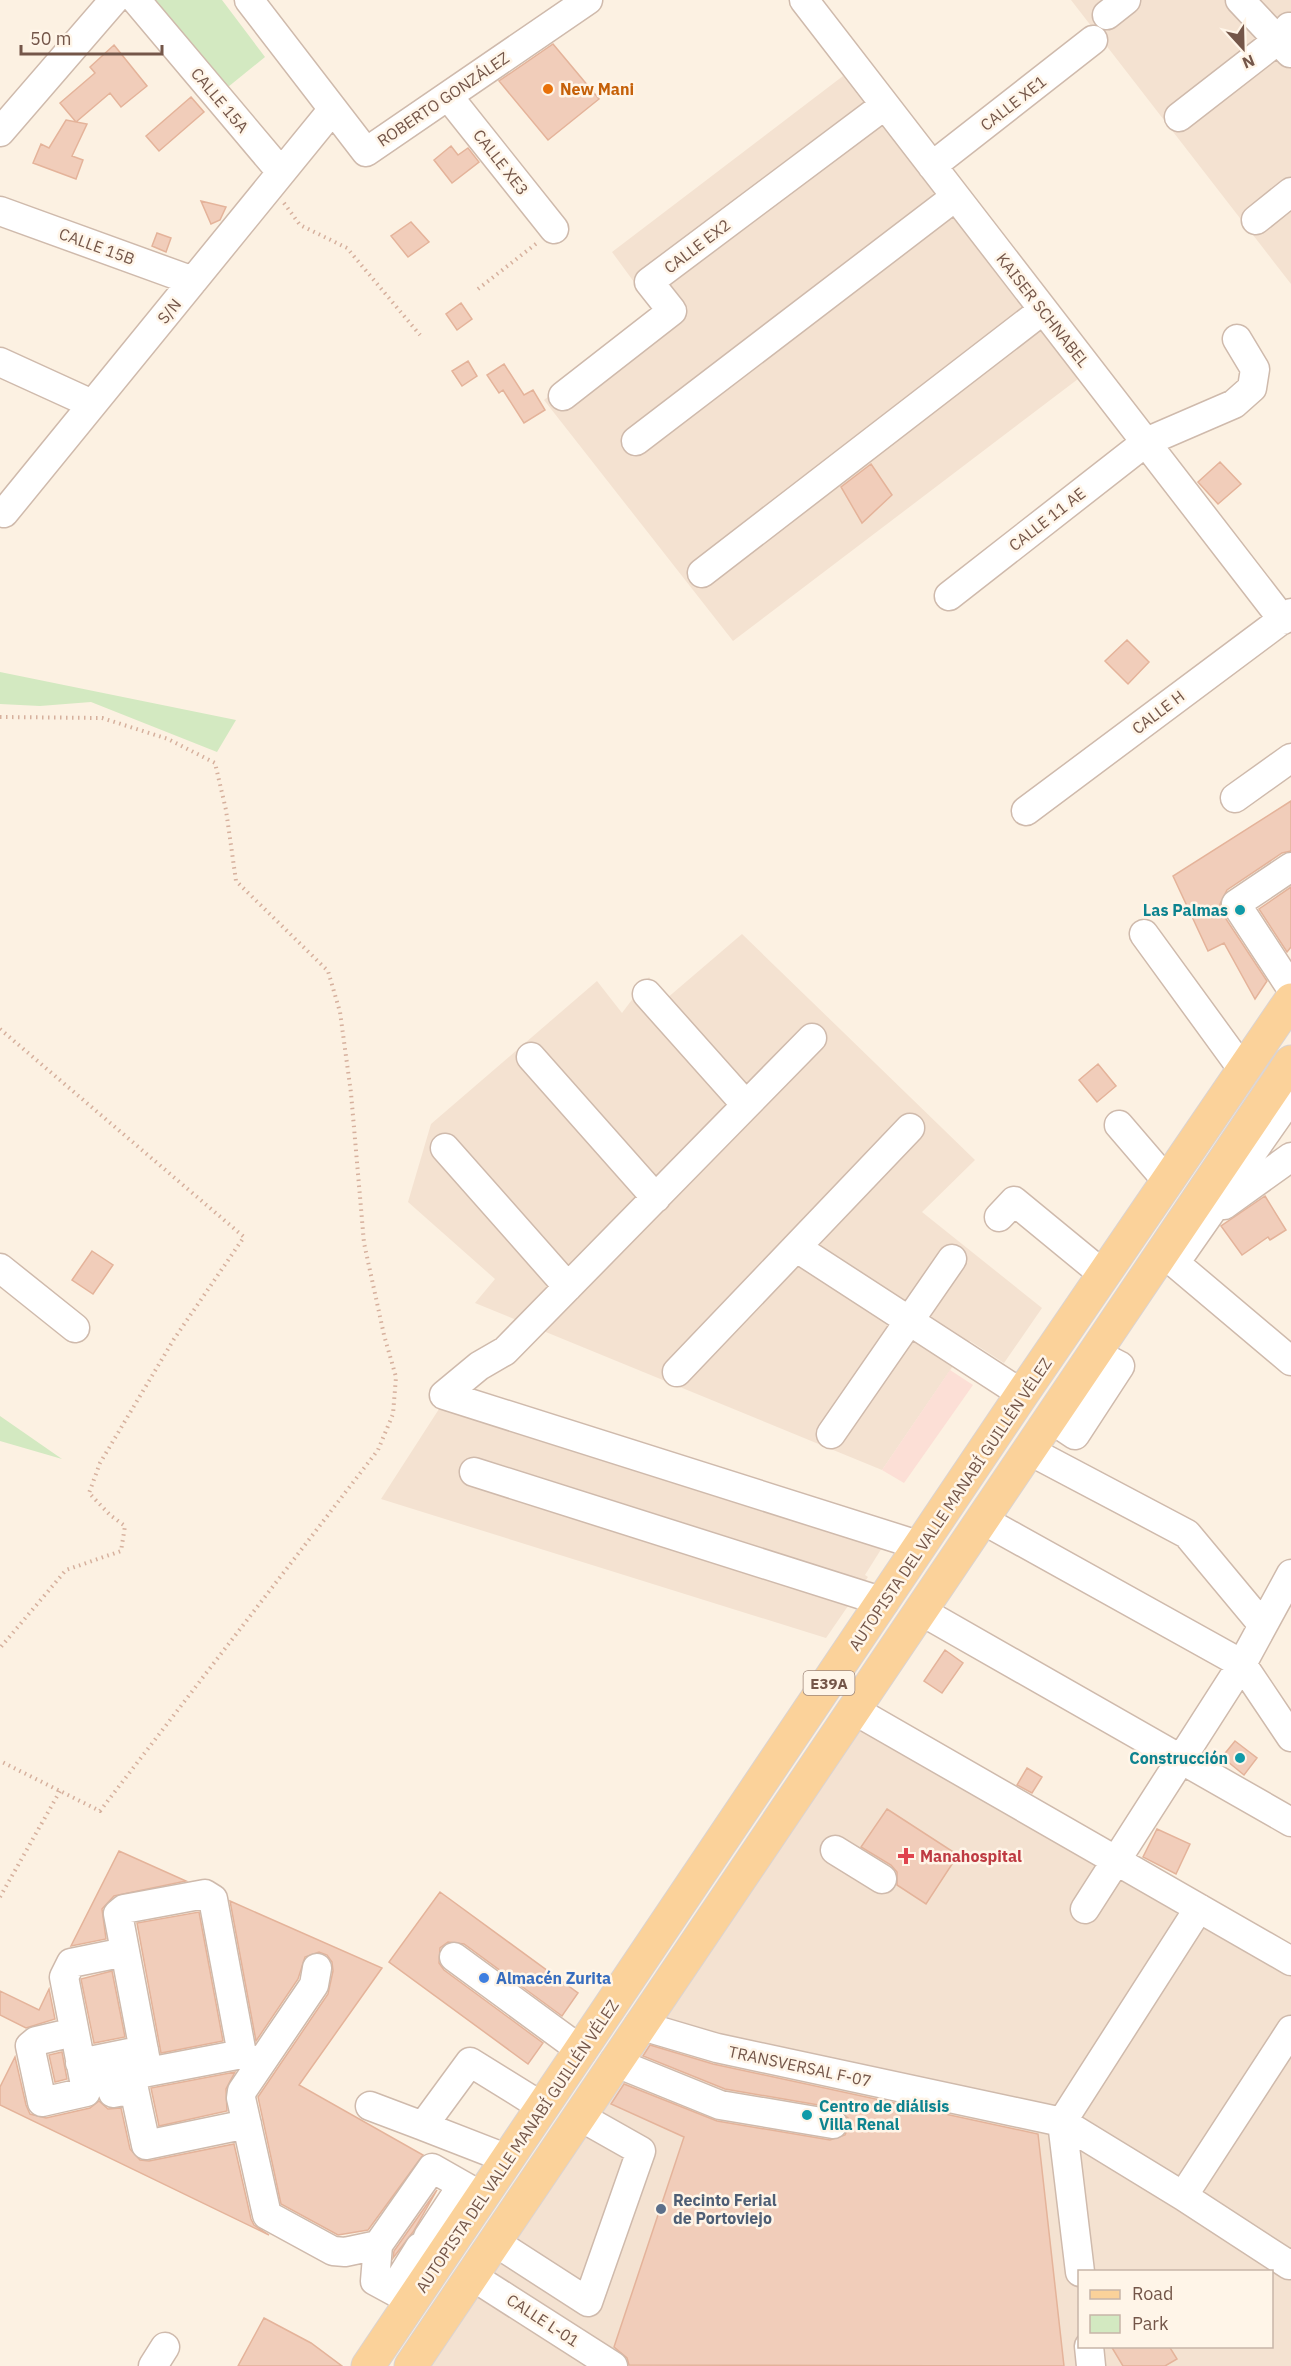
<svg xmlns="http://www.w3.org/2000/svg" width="1291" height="2366" viewBox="0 0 1291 2366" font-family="'IBM Plex Sans',sans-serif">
<rect width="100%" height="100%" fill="#fcf1e2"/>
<path fill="#f4e2d1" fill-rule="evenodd" d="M1071,0H1291V284Z
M843,76L1078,379L733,641L544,400L656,312L612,252Z
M742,934L975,1160L922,1212L1042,1308L1004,1363L970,1341L882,1470L475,1303L495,1279L408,1202L431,1124L597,981L622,1013L649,977L666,999Z
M439,1409L885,1543L865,1575L868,1577L826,1638L381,1499Z
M873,1704L1291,1945V2366H426ZM1080,2272H1272V2346H1080Z"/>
<path fill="#fcdfd6" d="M950,1370L973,1385L904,1483L882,1470Z"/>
<path fill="#d3e9c1" d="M150,0H222L265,57L228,87Z
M0,672L236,720L217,752L91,702L40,706L0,704Z
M0,1416L62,1459L0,1441Z"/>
<path fill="#f1cdba" stroke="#e4b39a" stroke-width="1.5" d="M553,44L599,99L548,140L499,81Z
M114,45L147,86L121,107L110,93L76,122L60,103L95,73L90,67Z
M191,97L204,112L159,151L146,136Z
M66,120L87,124L72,156L83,160L76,179L33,163L41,144L49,148Z
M451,146L458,155L468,148L479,162L452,183L434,160Z
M201,201L226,207L220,220L211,224Z
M411,222L429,242L408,257L391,236Z
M157,233L171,238L166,252L152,246Z
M461,303L472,319L457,330L446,314Z
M468,361L477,376L462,386L452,371Z
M504,364L524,395L533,390L545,410L524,423L503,390L499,393L487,375Z
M1220,462L1241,484L1218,504L1198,482Z
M871,464L892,495L862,523L841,487Z
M1127,640L1149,662L1128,684L1105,661Z
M1291,801V851L1282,853L1227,890L1220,904L1222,913L1267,981L1255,999L1224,943L1208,951L1173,876Z
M1291,887V947L1287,952L1259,909Z
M1098,1064L1116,1086L1097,1102L1079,1080Z
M1265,1196L1286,1230L1270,1240L1268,1237L1242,1255L1221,1226Z
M92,1251L113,1265L93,1294L72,1280Z
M945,1650L963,1663L942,1693L924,1681Z
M1235,1741L1257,1758L1244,1775L1222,1757Z
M1027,1768L1042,1777L1032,1793L1017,1785Z
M887,1809L958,1855L926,1904L897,1885V1872L891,1865L861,1847Z
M1157,1829L1190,1844L1176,1874L1143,1857Z
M119,1851L186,1881L114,1896L102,1909L106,1939L71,1946Z
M440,1892L578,1993L562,2016L464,1944L448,1942L440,1948L439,1963L444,1970L543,2043L528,2064L389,1962Z
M230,1901L382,1968L299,2085L423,2155L368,2230L338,2235L281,2204L258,2097L328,1994L333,1971L332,1962L327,1955L319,1952L305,1957L298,1979L256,2041Z
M199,1912L223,2041L161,2053L137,1923Z
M112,1971L125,2037L94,2043L81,1979Z
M49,1989L55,2019L26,2028L0,2015V1991L39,2010Z
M650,2045L713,2064L1038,2134L1064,2366L629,2365L627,2358L614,2347L684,2137L611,2104L624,2084L717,2121L830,2140L845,2135L849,2126L848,2118L836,2108L725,2089L643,2056Z
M62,2052L67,2079L55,2082L49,2055Z
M15,2057L26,2105L30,2114L46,2118L90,2108L99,2101L108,2109L121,2108L130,2149L140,2160L149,2161L234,2144L251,2219L254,2225L269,2235L0,2105V2087Z
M235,2072L226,2089L227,2111L159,2126L151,2088Z
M437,2190L413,2232L393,2258L394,2251Z
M264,2318L311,2343L342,2366H238Z
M1111,2346H1169L1177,2359L1165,2366H1123Z"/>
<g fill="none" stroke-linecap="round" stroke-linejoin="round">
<defs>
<path id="minor" d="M136,0L281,172
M249,0L366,152L588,0
M804,0L1283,620
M1240,0L1290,53
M1107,15L1126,0
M448,96L554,229
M1179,117L1278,40L1289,27
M0,132L114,0
M932,166L1093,40
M0,211L193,281
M1256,220L1291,192
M0,362L92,404
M563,396L672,311L649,282L885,105
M636,441L955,197
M0,511L4,513L333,109
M702,573L1043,310
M949,596L1146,442L1234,404L1252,388L1255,369L1237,339
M1235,798L1291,758
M1026,811L1291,613
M1291,867L1236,904L1291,988
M1144,934L1243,1070
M647,994L746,1105
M812,1038L505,1351L479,1366L444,1395L921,1546
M531,1057L656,1198
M1119,1125L1167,1181
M445,1148L568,1287
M1224,1205L1291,1157
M999,1217L1014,1201L1104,1275
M797,1248L1022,1394
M1163,1253L1291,1361
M1175,1263L1291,1097
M0,1268L75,1328
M677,1372L910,1128
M1051,1419L1075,1435L1120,1366L1095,1353
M831,1434L952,1259
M1030,1451L1187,1534L1262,1624
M474,1472L884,1602
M983,1520L1242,1664L1291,1737
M921,1611L1291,1822
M854,1710L1291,1961
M835,1850L882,1879
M1199,1908L1062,2122L1183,2196L1289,2265L1291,2263
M1085,1909L1242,1664L1291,1574
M125,1952L71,1963L64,1977L85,2085L148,2072L118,1914L124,1909L205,1894L213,1899L242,2054L259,2065
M454,1957L582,2051
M317,1968L314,1985L242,2091L241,2098L267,2215L333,2251L345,2252L378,2245L432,2168L483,2197
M639,2025L717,2048L1062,2122L1080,2272
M74,2032L36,2041L30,2046L42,2102L86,2092L85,2085
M614,2062L720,2105L833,2124
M80,2063L144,2050
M148,2072L242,2054
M111,2083L113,2093L134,2089L146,2145L247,2124
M370,2106L423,2126L470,2062L528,2098
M423,2126L508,2159
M1183,2196L1291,2030
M495,2242L588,2302L641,2151L579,2116
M378,2245L375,2281L410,2300
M448,2248L428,2237L457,2193L478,2205
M472,2276L613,2366
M416,2295L397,2284L420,2247L440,2259
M1089,2346L1091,2366
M153,2366L165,2347"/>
<path id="major" d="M368,2366L1022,1394L1291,1000
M411,2366L1291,1062"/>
</defs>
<use href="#minor" stroke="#cfbaac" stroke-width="31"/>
<use href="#major" stroke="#dbd3d0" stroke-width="35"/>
<path stroke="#d6b09d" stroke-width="4" stroke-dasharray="1.5 4.5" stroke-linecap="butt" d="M284,203L300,225L347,248L420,335
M478,289L537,243
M0,717L102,718L168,739L215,763L226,810L236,881L328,971L340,1012L351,1093L364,1243L384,1335L396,1377L393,1414L378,1450L100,1811L0,1761
M0,1029L244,1237L174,1339L100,1463L89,1493L110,1515L125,1526L121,1551L66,1570L0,1648
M0,1897L60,1791"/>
<use href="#minor" stroke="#fff" stroke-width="28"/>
<use href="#major" stroke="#fbd29a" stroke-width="33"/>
</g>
<circle fill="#e8710a" stroke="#fff5e8" stroke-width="2" cx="548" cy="89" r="6"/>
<g fill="#0f9aa8" stroke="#fff5e8" stroke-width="2">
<circle cx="1240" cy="910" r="6"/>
<circle cx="1240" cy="1758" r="6"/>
<circle cx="807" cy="2115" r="6"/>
</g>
<path fill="#e0444e" stroke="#fff5e8" stroke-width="2" d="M903 1847h6v6h6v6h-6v6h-6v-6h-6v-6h6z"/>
<circle fill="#3f7fe0" stroke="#fff5e8" stroke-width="2" cx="484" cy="1978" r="6"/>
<circle fill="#5c6f8a" stroke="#fff5e8" stroke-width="2" cx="661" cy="2209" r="6"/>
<g text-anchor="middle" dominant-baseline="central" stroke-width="5" stroke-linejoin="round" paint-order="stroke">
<rect fill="#fff5e8" stroke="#9e8679" stroke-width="1.5" x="803.5" y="1671" width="51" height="24" rx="4.5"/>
<g font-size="15" font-weight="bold" fill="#745649">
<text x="829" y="1683">E39A</text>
</g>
<g font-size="16" font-weight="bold" fill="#c56008" stroke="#fff5e8" text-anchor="start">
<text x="560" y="89">New Mani</text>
</g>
<g font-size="16" fill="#745649" stroke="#fff5e8">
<text transform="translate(443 99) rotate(-34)">ROBERTO GONZÁLEZ</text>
<text transform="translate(220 100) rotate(50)">CALLE 15A</text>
<text transform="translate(1013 103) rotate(-38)">CALLE XE1</text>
<text transform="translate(501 162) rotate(52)">CALLE XE3</text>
<text transform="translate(97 246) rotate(20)">CALLE 15B</text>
<text transform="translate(697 246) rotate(-37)">CALLE EX2</text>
<text transform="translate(1043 310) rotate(52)">KAISER SCHNABEL</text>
<text transform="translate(169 311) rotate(-51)">S/N</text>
<text transform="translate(1047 519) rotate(-38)">CALLE 11 AE</text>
<text transform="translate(1158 712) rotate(-37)">CALLE H</text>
<text transform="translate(950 1504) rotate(-56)">AUTOPISTA DEL VALLE MANABÍ GUILLÉN VÉLEZ</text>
<text transform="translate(800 2066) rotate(12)">TRANSVERSAL F-07</text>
<text transform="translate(517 2146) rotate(-56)">AUTOPISTA DEL VALLE MANABÍ GUILLÉN VÉLEZ</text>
<text transform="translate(543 2320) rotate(33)">CALLE L-01</text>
</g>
<g font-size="16" font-weight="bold" fill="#0d838f" stroke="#fff5e8" text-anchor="end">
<text x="1228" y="910">Las Palmas</text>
<text x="1228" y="1758">Construcción</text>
<text x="819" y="2106" text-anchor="start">Centro de diálisis<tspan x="819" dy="18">Villa Renal</tspan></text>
</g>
<g font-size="16" font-weight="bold" fill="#be3a42" stroke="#fff5e8" text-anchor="start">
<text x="920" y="1856">Manahospital</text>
</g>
<g font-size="16" font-weight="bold" fill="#366cbe" stroke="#fff5e8" text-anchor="start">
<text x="496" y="1978">Almacén Zurita</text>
</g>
<g font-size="16" font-weight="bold" fill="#4e5e75" stroke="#fff5e8" text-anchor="start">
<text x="673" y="2200">Recinto Ferial<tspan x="673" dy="18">de Portoviejo</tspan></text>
</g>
</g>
<rect x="1078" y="2270" width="195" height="78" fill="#fff5e8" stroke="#c7b5a8" stroke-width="1.5"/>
<rect x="1090" y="2290" width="30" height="9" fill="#fbd29a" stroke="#c7b5a8" stroke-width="1.5"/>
<text x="1132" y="2300" font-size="18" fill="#745649">Road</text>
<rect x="1090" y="2315" width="30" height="18" fill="#d3e9c1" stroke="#c7b5a8" stroke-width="1.5"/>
<text x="1132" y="2330" font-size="18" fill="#745649">Park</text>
<g transform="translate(1243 48) rotate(158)" stroke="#fff5e8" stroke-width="4.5" paint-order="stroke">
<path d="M0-4.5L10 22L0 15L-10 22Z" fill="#745649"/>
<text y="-9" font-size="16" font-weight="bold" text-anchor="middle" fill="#745649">N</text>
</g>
<path d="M21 45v9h141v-9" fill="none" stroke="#745649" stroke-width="3"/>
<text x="30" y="45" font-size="18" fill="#745649" stroke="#fff5e8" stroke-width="4.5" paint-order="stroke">50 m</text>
</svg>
